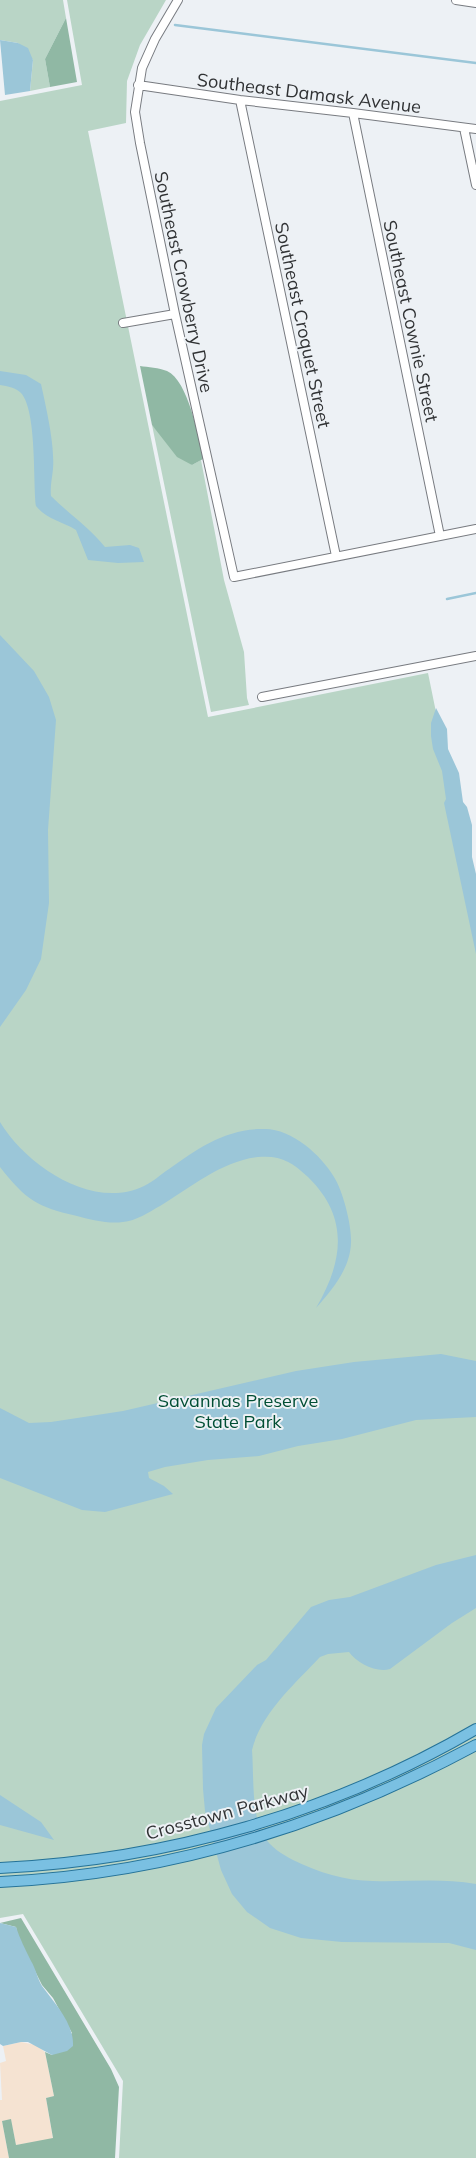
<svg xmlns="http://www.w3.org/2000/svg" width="476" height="2158" viewBox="0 0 476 2158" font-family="Mulish,sans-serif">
<rect width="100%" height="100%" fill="#edf1f5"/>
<path fill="#f5e3d2" d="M21,2042L36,2045L45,2052L54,2096L46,2098L53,2139L16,2145L11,2120L2,2121L9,2158H0V2100H2L0,2063L6,2061L3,2046Z"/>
<path fill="#b9d5c6" d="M0,0H63L66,18L45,59L50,87L30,91L33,60L18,43L0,40Z
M67,0H166L140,45L127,81L126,123L88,131L208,717L428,673L476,908V2158H119L123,2081L23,1914L0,1918V101L82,85Z
M152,425L192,465L201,460L224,580L244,652L247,698L249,705L211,712Z"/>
<path fill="#90b8a4" d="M66,18L77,82L50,87L45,59Z
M140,366C148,367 159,368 167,371C188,380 199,438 203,459L192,465L177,457L152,425Z
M21,1918L111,2069L119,2087L115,2158H9L2,2121L11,2119L16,2145L53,2138L46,2098L54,2096L45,2052L52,2055L72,2033L53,1998L42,1985L18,1937L16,1927L0,1923Z"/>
<path fill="#9bc6d8" d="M0,40L18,43L28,48L33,60L30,91L5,95Z
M0,371L26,375L41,384C46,407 55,445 53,469C52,479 50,486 51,496C69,514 89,527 105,547L130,545L139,548L144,562L118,563L88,560L76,530C62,521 47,520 36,506C33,481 37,411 21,393C16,388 8,386 0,385Z
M0,635L34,671L49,697L56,720L48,830L49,903L41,959L26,990L0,1027Z
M436,708L447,729L448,749L459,773L463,802L467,807L472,825V857L476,874V954L444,803L446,799L442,771L433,749L431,736V723Z
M0,1122C26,1165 92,1211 144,1186C153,1182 161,1174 169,1169C198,1148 227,1128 265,1129C292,1129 321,1155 334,1177C343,1191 352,1226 351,1243C350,1269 332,1290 316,1308C343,1262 350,1218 308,1177C292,1162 281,1155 258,1157C222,1161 191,1187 160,1206C149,1212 136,1221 123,1222C108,1224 92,1220 77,1216C37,1207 26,1200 0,1167Z
M441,1354L476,1361V1417L416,1420L342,1439L298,1446L259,1456L208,1460L165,1467L148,1472L149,1478L164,1486L173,1494L105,1512L82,1510L0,1478V1408L29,1423L51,1422L123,1411L296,1371L354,1362Z
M476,1555V1608L452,1623L390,1669C376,1673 357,1663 349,1652L328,1654L320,1657C295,1684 261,1713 252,1750C254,1774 251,1816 264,1836C270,1847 282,1854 293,1860C317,1872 346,1881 373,1881C408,1882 442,1878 476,1884V1950L449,1943L342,1942L301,1938L270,1928L247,1912L232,1894L221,1870L205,1811L203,1789L202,1745L204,1734L216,1708L257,1665L266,1660L311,1607L329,1600L350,1597L436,1565Z
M0,1795L41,1822L54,1840L0,1825Z
M0,1923L16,1927C20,1939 25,1949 31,1961C36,1969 37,1978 42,1986C55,2004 74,2023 73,2046L67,2051L52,2055L28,2042H21L3,2046L0,2044Z"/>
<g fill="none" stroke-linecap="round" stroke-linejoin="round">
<path stroke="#9bc6d8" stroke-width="2.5" d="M175,25L476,63
M447,599L476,593"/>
<defs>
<path id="minor" d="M178,0L155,39L142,68L135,112L140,143L175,314L234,577L476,529
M456,0L476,3
M138,85L240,100L353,113L476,129
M240,100L336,556
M353,113L440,536
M464,128L476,185
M123,323L175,314
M262,697L476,656"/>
<path id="major" d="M0,1868C167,1860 332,1813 476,1729
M0,1882C169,1874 328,1825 476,1745"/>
</defs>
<use href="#minor" stroke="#787b80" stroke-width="10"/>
<use href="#major" stroke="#267398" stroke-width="12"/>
<use href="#minor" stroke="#fff" stroke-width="8"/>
<use href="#major" stroke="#7ac0e2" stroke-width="10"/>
</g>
<g text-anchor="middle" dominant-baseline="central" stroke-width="4" stroke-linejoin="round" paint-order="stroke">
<g font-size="18" fill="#303234" stroke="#edf1f5">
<text transform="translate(309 93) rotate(7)">Southeast Damask Avenue</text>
<text transform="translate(184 282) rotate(78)">Southeast Crowberry Drive</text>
<text transform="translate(411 321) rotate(78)">Southeast Cownie Street</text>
<text transform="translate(303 325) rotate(78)">Southeast Croquet Street</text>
<text transform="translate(227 1812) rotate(-15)">Crosstown Parkway</text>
</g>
<g font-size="18" fill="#004e34" stroke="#edf1f5">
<text x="238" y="1400">Savannas Preserve<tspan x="238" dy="21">State Park</tspan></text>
</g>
</g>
</svg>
